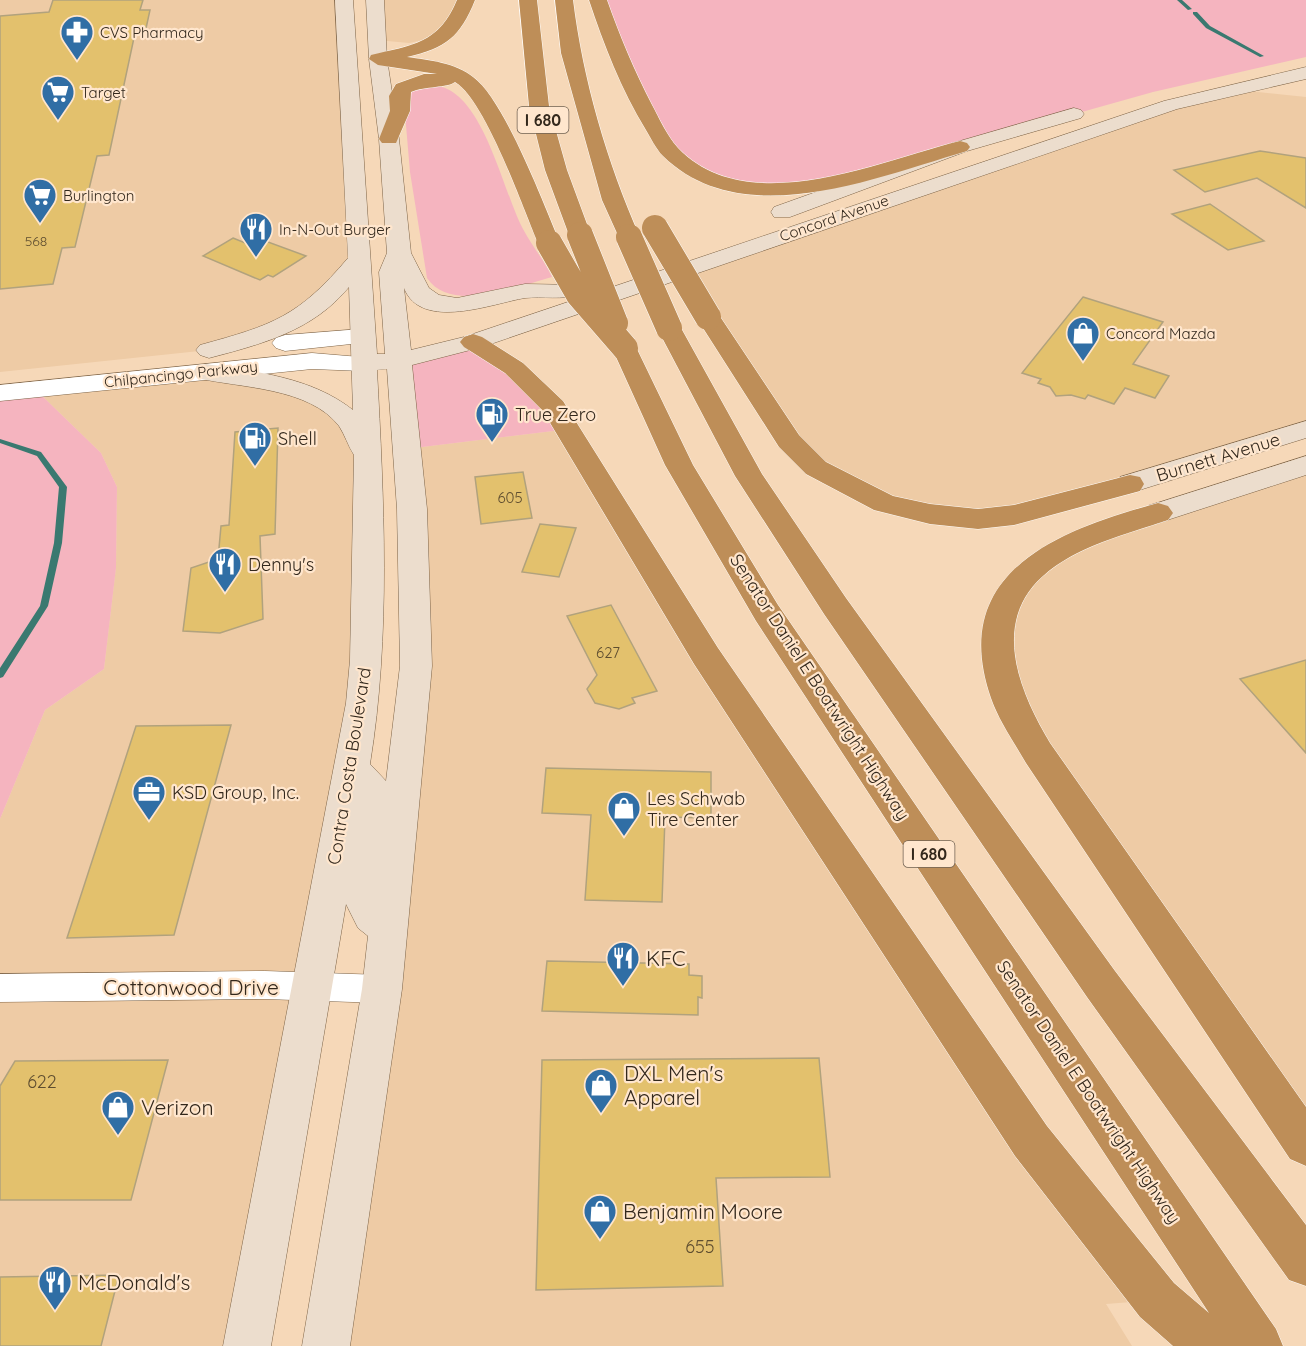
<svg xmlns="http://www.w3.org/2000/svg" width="1306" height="1346" viewBox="0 0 1306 1346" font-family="Quicksand,sans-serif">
<rect width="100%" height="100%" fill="#f6d8b8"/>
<path fill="#eecba5" d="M0,0H344L360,259L323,302L209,350L0,372Z
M375,0H466L446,35L409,43L377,40Z
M1249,91L1306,97V429L1014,515L930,514L816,468L683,276L1177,107Z
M206,372L315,396L368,455L366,660L247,1346H0V819L45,710L104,669L116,567L117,487L101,453L35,389Z
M570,429L1157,1300L1106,1304L1132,1346H326L408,744L406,449Z
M1306,465V1144L1006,695L1012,590L1036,564Z"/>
<path fill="#f5b4bf" d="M598,0H1306V57L1153,92L812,188L735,185L669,151Z
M438,86C484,94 503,192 523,229C532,246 544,260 552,277C519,286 451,314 427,278L410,172L404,102L413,91Z
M473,342L570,429L406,449L398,361Z
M35,389L101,453L117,487L116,568L104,669L45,710L0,819V393Z"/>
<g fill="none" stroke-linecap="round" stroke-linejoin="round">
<path fill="#3a7970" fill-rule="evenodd" d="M1177,0H1182L1192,9L1188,10Z
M1193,12H1197L1210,26L1264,56L1260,57L1206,28L1193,14Z
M0,439L41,452L67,487L62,543L48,606L3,677L0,678V668L40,606L54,543L59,487L37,456L0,443Z"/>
</g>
<path fill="#e3c16d" stroke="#b1a27d" stroke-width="1.5" d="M53,0H143L140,10H150L145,33H135L109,155L97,156L75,247L62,248L53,284L0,289V16L49,12Z
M1260,151L1306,158V208L1257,178L1205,192L1174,170Z
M1210,204L1264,241L1228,250L1172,214Z
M233,238L250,245L260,239L306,256L273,277L268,275L260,280L203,256Z
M1083,297L1163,322L1133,364L1169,376L1155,398L1125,388L1114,404L1088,395L1085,399L1071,395L1056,396L1050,387L1038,383L1041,379L1022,373Z
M278,428L275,534L260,536L263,619L220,633L183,631L191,568L218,559L221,526L229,525L235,432Z
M523,472L532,518L481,524L475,477Z
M540,524L576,528L559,577L522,572Z
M611,605L657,691L632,698L635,703L619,709L595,703L587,689L597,675L567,616Z
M1306,660V753L1240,679Z
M231,725L174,935L67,938L136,726Z
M546,768L711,772V818L665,817L662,902L585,900L591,815L542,813Z
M547,961L689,964V975L702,976V998L698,997V1015L542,1011Z
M819,1058L830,1177L716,1178L723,1286L536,1290L542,1060Z
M168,1060L131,1200H0V1086L15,1061Z
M119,1275L101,1346H0V1277Z"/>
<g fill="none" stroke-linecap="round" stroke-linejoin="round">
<defs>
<path id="minor" d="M265,971L382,975L393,979L398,989L393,999L382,1003L265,999L0,1002V974Z"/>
<path id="tertiary" d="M361,329L370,332L374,337L370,342L285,351L276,348L272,343L276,338L285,335Z
M312,353L372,358L376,363L372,368L363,371L312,369L0,401V385Z"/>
<path id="secondary" d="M335,0H353L377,354H385L379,272L387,253L379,139L369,59L366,0H384L387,59L399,139L411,253L429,288L439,295L457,298L525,284L581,285L584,290L581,295C562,300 543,296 525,298C494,303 421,332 404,288L411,350L464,337L1164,101L1306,67V79L1177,109L482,347L412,365L427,509L432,666L402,989L350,1346H302L362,989L368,936L358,928L346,904L271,1346H223L346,703L350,660L354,455C348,446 345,435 339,426C309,387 240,388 197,378L193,372L197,366L206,364C257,372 311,377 353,410L349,287C313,331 262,344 209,358L200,355L196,350L200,345C273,325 298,317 348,258ZM387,369L397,509L400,666L386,781L370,764C391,635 384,500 377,370Z
M1074,108L1081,110L1084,114L1081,118L967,151L790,217H774L771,212L774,207L953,143Z
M1306,421V438L1130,493L1120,491L1116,484L1120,477Z
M1306,456V475L1158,523L1148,520L1143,513L1148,506Z"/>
<path id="motorway" d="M457,0H475C460,37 446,48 407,57C429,60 456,63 473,77C504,99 544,205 560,243L557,248H541L538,243C523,208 485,99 455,82C447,88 425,86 411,92L410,111L396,143H382L379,139L390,111L389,96L396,84L424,74H437L378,65L369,59L371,55C412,45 439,44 457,0Z
M519,0H537L549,106L567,170L591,235L588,240H572L569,235L545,170L529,106Z
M555,0H573C583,80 607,163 640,237L637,242H621L602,200L561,53Z
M589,0H607C620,37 634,70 652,105C659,118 667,136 678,148C748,221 879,161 960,141L967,143L970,147L967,151C877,177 743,234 663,156C656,149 651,138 646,130C621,89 604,45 589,0Z
M708,310L717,312L799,435L826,462L893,496L930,504L978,509L1014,505L1130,475L1140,477L1144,484L1140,491L1014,525L978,529L930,524L874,510L806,474L779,447L696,317L699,312Z
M669,321L678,323L681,328L762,474L846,598L1115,971L1306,1225V1286L1289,1280L1087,997L824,614L735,476L657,328L660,323Z
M473,334L482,337L523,363L563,401L718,648L1047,1126L1174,1283L1209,1313L756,621L665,465L612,348L616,343L625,340L634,343L693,465L778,605L1276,1329L1283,1346H1173L1140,1317L1015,1156L694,664L543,411L505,373L464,347L460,342L464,337Z
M1158,503L1168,506L1173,513L1168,520C1127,534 1076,546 1043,576C990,623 1020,693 1050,743L1306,1107V1166L1290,1159L1026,763C1014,742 999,721 991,698C947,571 1060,530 1158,503Z"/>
</defs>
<use href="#minor" stroke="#7e6447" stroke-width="1"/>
<use href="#tertiary" stroke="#7e6447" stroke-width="1"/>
<use href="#secondary" stroke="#7e6447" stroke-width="1"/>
<use href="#motorway" stroke="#fff" stroke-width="1"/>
<use href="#minor" fill="#fff" fill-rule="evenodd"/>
<use href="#tertiary" fill="#fff" fill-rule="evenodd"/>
<use href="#secondary" fill="#ecddcd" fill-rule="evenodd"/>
<use href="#motorway" fill="#be8e58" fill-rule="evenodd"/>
<defs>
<path id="motorway-bridge" d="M655,228L708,317
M580,235L615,323
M629,237L669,328
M549,243L579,295L625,348"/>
</defs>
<use href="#motorway-bridge" stroke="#fff" stroke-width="27" stroke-linecap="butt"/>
<use href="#motorway-bridge" stroke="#be8e58" stroke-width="26"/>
</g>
<defs>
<symbol id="pharmacy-pin" viewBox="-11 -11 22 30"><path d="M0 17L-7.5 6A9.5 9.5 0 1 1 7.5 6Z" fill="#306ea5" stroke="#ffe6cd"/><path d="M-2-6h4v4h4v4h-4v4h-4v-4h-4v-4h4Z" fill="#fff"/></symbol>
<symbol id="supermarket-pin" viewBox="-11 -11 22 30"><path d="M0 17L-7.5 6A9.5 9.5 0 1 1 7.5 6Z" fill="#306ea5" stroke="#ffe6cd"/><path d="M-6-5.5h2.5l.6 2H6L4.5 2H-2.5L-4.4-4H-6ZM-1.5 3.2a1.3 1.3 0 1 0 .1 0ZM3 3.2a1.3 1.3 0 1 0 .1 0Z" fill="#fff"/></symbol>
<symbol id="restaurant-pin" viewBox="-11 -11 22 30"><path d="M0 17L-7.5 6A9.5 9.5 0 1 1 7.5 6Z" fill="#306ea5" stroke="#ffe6cd"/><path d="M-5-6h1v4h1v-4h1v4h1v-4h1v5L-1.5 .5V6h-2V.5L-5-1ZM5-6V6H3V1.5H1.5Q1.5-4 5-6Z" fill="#fff"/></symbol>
<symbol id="shop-pin" viewBox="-11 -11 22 30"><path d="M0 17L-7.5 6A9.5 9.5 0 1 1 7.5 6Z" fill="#306ea5" stroke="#ffe6cd"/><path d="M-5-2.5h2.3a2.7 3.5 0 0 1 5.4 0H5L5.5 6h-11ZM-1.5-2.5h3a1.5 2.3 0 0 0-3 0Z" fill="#fff"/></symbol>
<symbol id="fuel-pin" viewBox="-11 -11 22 30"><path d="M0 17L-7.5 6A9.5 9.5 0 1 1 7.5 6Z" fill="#306ea5" stroke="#ffe6cd"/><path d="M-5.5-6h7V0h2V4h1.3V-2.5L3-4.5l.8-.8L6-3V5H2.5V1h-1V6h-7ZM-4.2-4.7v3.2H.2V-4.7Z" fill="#fff"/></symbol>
<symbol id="office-pin" viewBox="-11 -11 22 30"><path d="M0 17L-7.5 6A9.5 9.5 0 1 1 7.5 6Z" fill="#306ea5" stroke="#ffe6cd"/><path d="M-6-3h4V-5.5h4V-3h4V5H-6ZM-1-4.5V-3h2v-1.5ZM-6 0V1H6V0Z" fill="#fff"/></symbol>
</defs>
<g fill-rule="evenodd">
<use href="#pharmacy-pin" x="58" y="13" width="38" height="52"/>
<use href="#supermarket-pin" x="39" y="73" width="38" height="52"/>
<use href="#supermarket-pin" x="21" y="176" width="38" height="52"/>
<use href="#restaurant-pin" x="237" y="210" width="38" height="52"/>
<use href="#shop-pin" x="1064" y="314" width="38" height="52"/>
<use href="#fuel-pin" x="473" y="395" width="38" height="52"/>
<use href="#fuel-pin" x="236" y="419" width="38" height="52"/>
<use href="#restaurant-pin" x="206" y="545" width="38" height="52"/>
<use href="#office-pin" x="130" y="773" width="38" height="52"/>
<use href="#shop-pin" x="605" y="789" width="38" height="52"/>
<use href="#restaurant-pin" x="604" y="939" width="38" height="52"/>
<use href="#shop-pin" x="582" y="1066" width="38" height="52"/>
<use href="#shop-pin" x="99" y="1088" width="38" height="52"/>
<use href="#shop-pin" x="581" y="1192" width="38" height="52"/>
<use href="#restaurant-pin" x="36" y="1263" width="38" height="52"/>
</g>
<g text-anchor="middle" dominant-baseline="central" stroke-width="4.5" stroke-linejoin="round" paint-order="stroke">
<g font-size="14" fill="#5f4e30">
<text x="36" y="241">568</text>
</g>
<g font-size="15" fill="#33281c" stroke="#ffe6cd" text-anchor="start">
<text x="100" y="32">CVS Pharmacy</text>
<text x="81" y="92">Target</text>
<text x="63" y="195">Burlington</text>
<text x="279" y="229">In-N-Out Burger</text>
<text x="1106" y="333">Concord Mazda</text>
</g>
<g font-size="15" fill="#33281c" stroke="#ffe6cd">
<text transform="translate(834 218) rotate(-19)">Concord Avenue</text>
<text transform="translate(181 374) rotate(-6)">Chilpancingo Parkway</text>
</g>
<g font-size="15" fill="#5f4e30">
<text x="510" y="497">605</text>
<text x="608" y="652">627</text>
</g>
<g fill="#ffe6cd" stroke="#706151" stroke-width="1.5">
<rect x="517.5" y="107" width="51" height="26" rx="4.5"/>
<rect x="903.5" y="841" width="51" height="26" rx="4.5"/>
</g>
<g font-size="16" font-weight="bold" fill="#33281c">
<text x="543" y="120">I 680</text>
<text x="929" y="854">I 680</text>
</g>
<g font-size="18" fill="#33281c" stroke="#ffe6cd" text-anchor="start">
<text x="515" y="414">True Zero</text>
<text x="278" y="438">Shell</text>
<text x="248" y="564">Denny's</text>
<text x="172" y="792">KSD Group, Inc.</text>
<text x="647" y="798">Les Schwab<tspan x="647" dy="21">Tire Center</tspan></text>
</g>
<g font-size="18" fill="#33281c" stroke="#ffe6cd">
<text transform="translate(1218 457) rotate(-17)">Burnett Avenue</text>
<text transform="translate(820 687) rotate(57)">Senator Daniel E Boatwright Highway</text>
<text transform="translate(349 766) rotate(-81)">Contra Costa Boulevard</text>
<text transform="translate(1089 1092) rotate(56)">Senator Daniel E Boatwright Highway</text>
</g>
<g font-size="18" fill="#5f4e30">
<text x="42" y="1081">622</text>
<text x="700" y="1246">655</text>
</g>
<g font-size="21" fill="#33281c" stroke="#ffe6cd" text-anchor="start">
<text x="646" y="958">KFC</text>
<text x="624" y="1073">DXL Men's<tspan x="624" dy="24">Apparel</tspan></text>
<text x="141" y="1107">Verizon</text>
<text x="623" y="1211">Benjamin Moore</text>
<text x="78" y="1282">McDonald's</text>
</g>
<g font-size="21" fill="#33281c" stroke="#ffe6cd">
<text x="191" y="987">Cottonwood Drive</text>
</g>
</g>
</svg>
